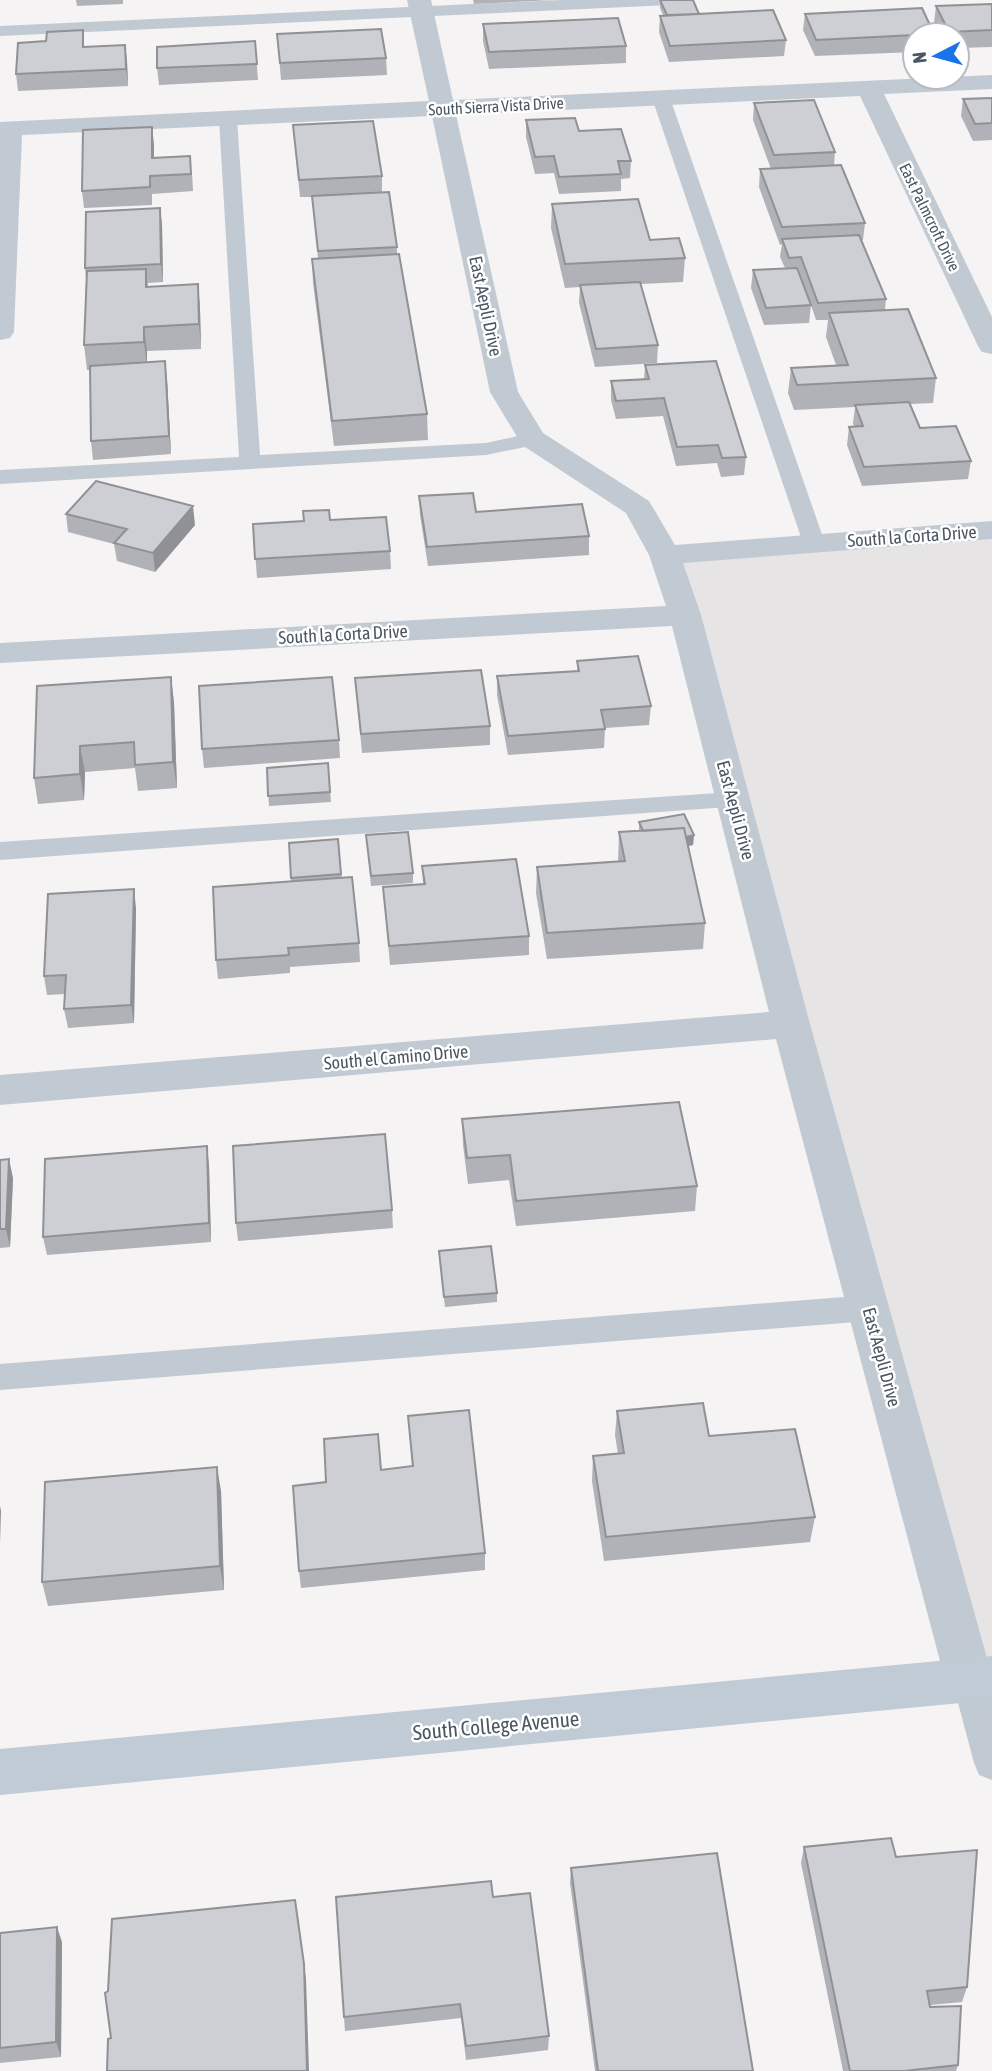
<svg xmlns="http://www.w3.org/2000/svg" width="992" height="2071" viewBox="0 0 992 2071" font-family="'Asap Condensed',sans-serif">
<rect width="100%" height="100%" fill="#f5f3f3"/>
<path fill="#e6e4e5" d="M992,530V1678L665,555Z"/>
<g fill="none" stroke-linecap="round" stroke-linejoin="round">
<path fill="#c1cad2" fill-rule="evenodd" d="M561,0H678L670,5L0,36V26Z
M661,93L670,98L825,543L822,548H806L803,543L652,98Z
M228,114L237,119L260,455L486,443L532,433L540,434L543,439L540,444L486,455L0,484V470L239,457L219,119Z
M733,792L742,794L746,800L742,806L0,860V842Z
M869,1295L880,1299L884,1308L880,1317L869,1321L0,1390V1364Z
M969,1664L981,1669L992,1699V1780L979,1775L974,1763L952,1680L957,1669Z"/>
<path fill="#c1cad2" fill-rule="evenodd" d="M407,0H431L453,100L992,75V89L884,94L992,317V354L982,352L978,346L860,96L456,115L518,392L543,433L649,501L675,545L992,521V539L683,563L701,615L810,1024L992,1676L986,1696L969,1702L952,1696L945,1680L776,1039L0,1105V1075L769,1012L672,626L0,663V643L666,606L649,555L626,513L522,445L490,392L432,116L22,135L14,332L10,338L0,340V122L429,101Z"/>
<path fill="#c1cbd6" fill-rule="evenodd" d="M992,1656V1700L0,1795V1749Z"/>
</g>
<path fill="#b0b2b7" d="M76,0H123V4L77,6Z
M473,0H554L474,4Z
M660,0L699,14L786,40L784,56L669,62L659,32L660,16L663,15L660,8Z
M992,4V47L957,48V35H940L934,23L936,6Z
M805,14L934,34V35H915V52L815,56L803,30Z
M483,24L626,46V63L489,69L483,41Z
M277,34L386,58L387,75L281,80Z
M255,41L258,80L159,85L157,68Z
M125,45L127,61L128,86L18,91L16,74L85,47Z
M992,98V140L973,141L961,116L963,99Z
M754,103L835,152L834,166L865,223L863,240H861L886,299L885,310L936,378L933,403L910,404L920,428L971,461L968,479L862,486L847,445L849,427H854L853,423L855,407L794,410L788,393L791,368L836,365L826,337L828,320H816L811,305L809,323L764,325L751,288L753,270L785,268L780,257L782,244L780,245L759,187L760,169H771L753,120Z
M526,120L579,131L631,161L630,178L621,179V191L559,194L554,173L535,174L526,137Z
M293,125L382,176V192L397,247V254L427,414L428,440L334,446L313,283L312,259L318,258L312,197H300Z
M152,127L154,158L192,173L193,191L152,194V205L84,208L82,191Z
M552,204L650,240L685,258L683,282L641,284L658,345L657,363L595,367L579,303L580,287L565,288L551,228Z
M160,208L162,225L163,282L148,283V287L198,284L200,309L201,349L147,351V362L167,379L171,454L93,460L91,441L90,370H87L84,345L86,280L85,268Z
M645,365L746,457L744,475L721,477L717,463L676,466L663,416L616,419L611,400V381L644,380Z
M419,496L476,512L589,536V555L428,566L420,515Z
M66,514L195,525L155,572L117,561L114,544L68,532Z
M330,520L390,551L391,569L257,578L253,524Z
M577,661L651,706L649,725L605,728L604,748L508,755L497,695V676L577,671Z
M171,677L174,703L177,788L138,791L135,768L85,772L84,800L38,804L34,778Z
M355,678L490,726V745L362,753Z
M339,740L340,758L204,768L202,749Z
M328,763L331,802L269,806L267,768Z
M639,822L694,835L693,845L688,846L705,923L703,949L547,959L536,893L537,867L618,862L619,832L639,831Z
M338,839L342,878L359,943L360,962L290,967V973L218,979L216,960L291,881L289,843Z
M367,845L413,873V883L371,886Z
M422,866L529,936V955L390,965L383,887L423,884Z
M136,908L134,1023L68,1028L64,1009L65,994L47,995L44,976Z
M462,1119L697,1186L695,1211L516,1226L509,1180L468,1184L463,1145Z
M0,1160L13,1178L10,1247L0,1248Z
M209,1165L211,1242L47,1255L43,1237Z
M392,1210L393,1228L238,1241L236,1223Z
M439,1251L497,1293V1302L445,1307Z
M617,1411L709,1436L815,1517L810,1542L604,1561L592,1481L593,1456L618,1454L615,1435Z
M408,1416L485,1553V1570L301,1588L299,1571L326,1482L381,1470L412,1466Z
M221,1491L224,1590L48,1606L42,1582Z
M804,1847L896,1857L967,1987L962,2002L930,2005L958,2065L956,2071H843L801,1863Z
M571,1868L753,2071H595L570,1883Z
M493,1897L549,2036L548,2050L466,2060L461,2018L345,2031L344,2017Z
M0,1933L62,1942L61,2057L0,2063Z"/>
<path fill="#909195" d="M125,45L127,61L128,86L126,69Z
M152,127L154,144V175L152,158Z
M160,208L162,225L163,282L161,264Z
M198,284L200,309L201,349L199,324Z
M144,327L147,351V367L144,342Z
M165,361L167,379L171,454L169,436Z
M193,506L195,525L155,572L153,553Z
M171,677L174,703L177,788L173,762Z
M80,746L85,772L84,800L80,774Z
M694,835L693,845L648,853L649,843Z
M134,889L136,908L134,1023L131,1005Z
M207,1146L209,1165L211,1242L209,1223Z
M9,1159L13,1178L10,1247L6,1229Z
M217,1467L221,1491L224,1590L220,1566Z
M0,1506L1,1511L0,1544Z
M295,1900L306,1979L309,2071H307Z
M57,1927L62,1942L61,2057L56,2042Z"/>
<path fill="#cdcfd5" stroke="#909195" stroke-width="2" d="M660,0H693L699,14L667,15Z
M992,4V30L949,32L936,6Z
M922,8L934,34L816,40L805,14Z
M773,10L786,40L670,46L660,16Z
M618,18L626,46L489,52L483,24Z
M381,29L386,58L280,63L277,34Z
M83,30V47L125,45L126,69L16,74L18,43L46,41L47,32Z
M255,41L257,64L157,68V47Z
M992,98V123L975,124L963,99Z
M814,100L835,152L774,155L754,103Z
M575,118L579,131L621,129L631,161H618L621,174L559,177L554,156L535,157L526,120Z
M373,121L382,176L299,180L293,125Z
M152,127V158L190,156L191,174L150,176V187L82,191L83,130Z
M841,165L865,223L782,227L760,169Z
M389,192L397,247L318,251L312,196Z
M638,199L650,240L679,238L685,258L565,264L552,204Z
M160,208L161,264L85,268L86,212Z
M859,235L886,299L818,303L801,257L789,258L782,239Z
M399,254L427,414L332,421L312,259Z
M797,268L811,305L766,308L753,270Z
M146,269V287L198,284L199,324L144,327V342L84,345L87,271Z
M640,282L658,345L596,349L580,285Z
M908,309L936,378L797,385L791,368L848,365L829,313Z
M165,361L169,436L91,441L90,366Z
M716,361L746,457L722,458L718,445L677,447L664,398L616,401L611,381L649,379L645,365Z
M909,402L920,428L956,426L971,461L864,467L849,427L863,426L855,405Z
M96,481L193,506L153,553L114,543L127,529L66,514Z
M473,493L476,512L582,504L589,536L427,547L419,496Z
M329,510L330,520L386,517L390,551L255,559L253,524L304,521L303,511Z
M638,656L651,706L601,710L605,729L508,736L497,676L579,671L577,661Z
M481,670L490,726L361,734L355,678Z
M171,677L173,762L135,765L134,742L80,746V774L34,778L37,686Z
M332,677L339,740L202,749L199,686Z
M328,763L330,792L268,796L267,768Z
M684,814L694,835L686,837L684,828L643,831L639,822Z
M684,828L705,923L547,933L537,867L625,861L619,832Z
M408,832L413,873L371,876L366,835Z
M338,839L341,874L291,878L289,843Z
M516,859L529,936L389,946L383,887L425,884L422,866Z
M352,877L359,943L288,948L289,955L216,960L213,887Z
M134,889L131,1005L64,1009L66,975L44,976L48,894Z
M679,1102L697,1186L516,1201L510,1155L467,1158L462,1119Z
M385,1134L392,1210L236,1223L233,1146Z
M207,1146L209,1223L43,1237L45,1159Z
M9,1159L6,1229H0V1160Z
M491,1246L497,1293L444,1297L439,1251Z
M703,1403L709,1436L795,1429L815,1517L606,1537L593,1456L624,1453L617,1411Z
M469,1410L485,1553L299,1571L293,1486L326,1482L324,1439L378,1434L381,1470L413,1466L408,1416Z
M217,1467L220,1566L42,1582L45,1482Z
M891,1838L896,1857L977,1850L967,1987L927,1991L930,2007L961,2006L958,2065L904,2071H850L804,1847Z
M717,1853L753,2071H598L571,1868Z
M491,1881L493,1897L530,1893L549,2036L466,2046L460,2004L344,2017L336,1897Z
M295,1900L304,1964L307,2071H107L108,2039L111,2038L105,1993L108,1991L112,1919Z
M57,1927L56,2042L0,2048V1933Z"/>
<g text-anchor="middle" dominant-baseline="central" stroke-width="5" stroke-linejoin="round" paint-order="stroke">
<g font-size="16" fill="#4a5661" stroke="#fff">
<text transform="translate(496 106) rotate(-3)">South Sierra Vista Drive</text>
<text transform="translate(930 217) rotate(64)">East Palmcroft Drive</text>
</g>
<g font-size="18" fill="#4a5661" stroke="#fff">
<text transform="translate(486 306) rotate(78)">East Aepli Drive</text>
<text transform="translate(912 536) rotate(-4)">South la Corta Drive</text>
<text transform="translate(343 634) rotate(-3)">South la Corta Drive</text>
<text transform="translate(736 810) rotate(75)">East Aepli Drive</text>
<text transform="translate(396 1057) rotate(-5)">South el Camino Drive</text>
<text transform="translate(882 1357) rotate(75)">East Aepli Drive</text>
</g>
<g font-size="21" fill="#4a5661" stroke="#fff">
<text transform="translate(496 1725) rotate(-5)">South College Avenue</text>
</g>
</g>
<g transform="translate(936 56) rotate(264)"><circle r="33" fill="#ffffff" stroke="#b7bbc0" stroke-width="2"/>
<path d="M0-5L12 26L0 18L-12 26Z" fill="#1a73e8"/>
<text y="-10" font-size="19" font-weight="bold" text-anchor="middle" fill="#4a5661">N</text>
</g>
</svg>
